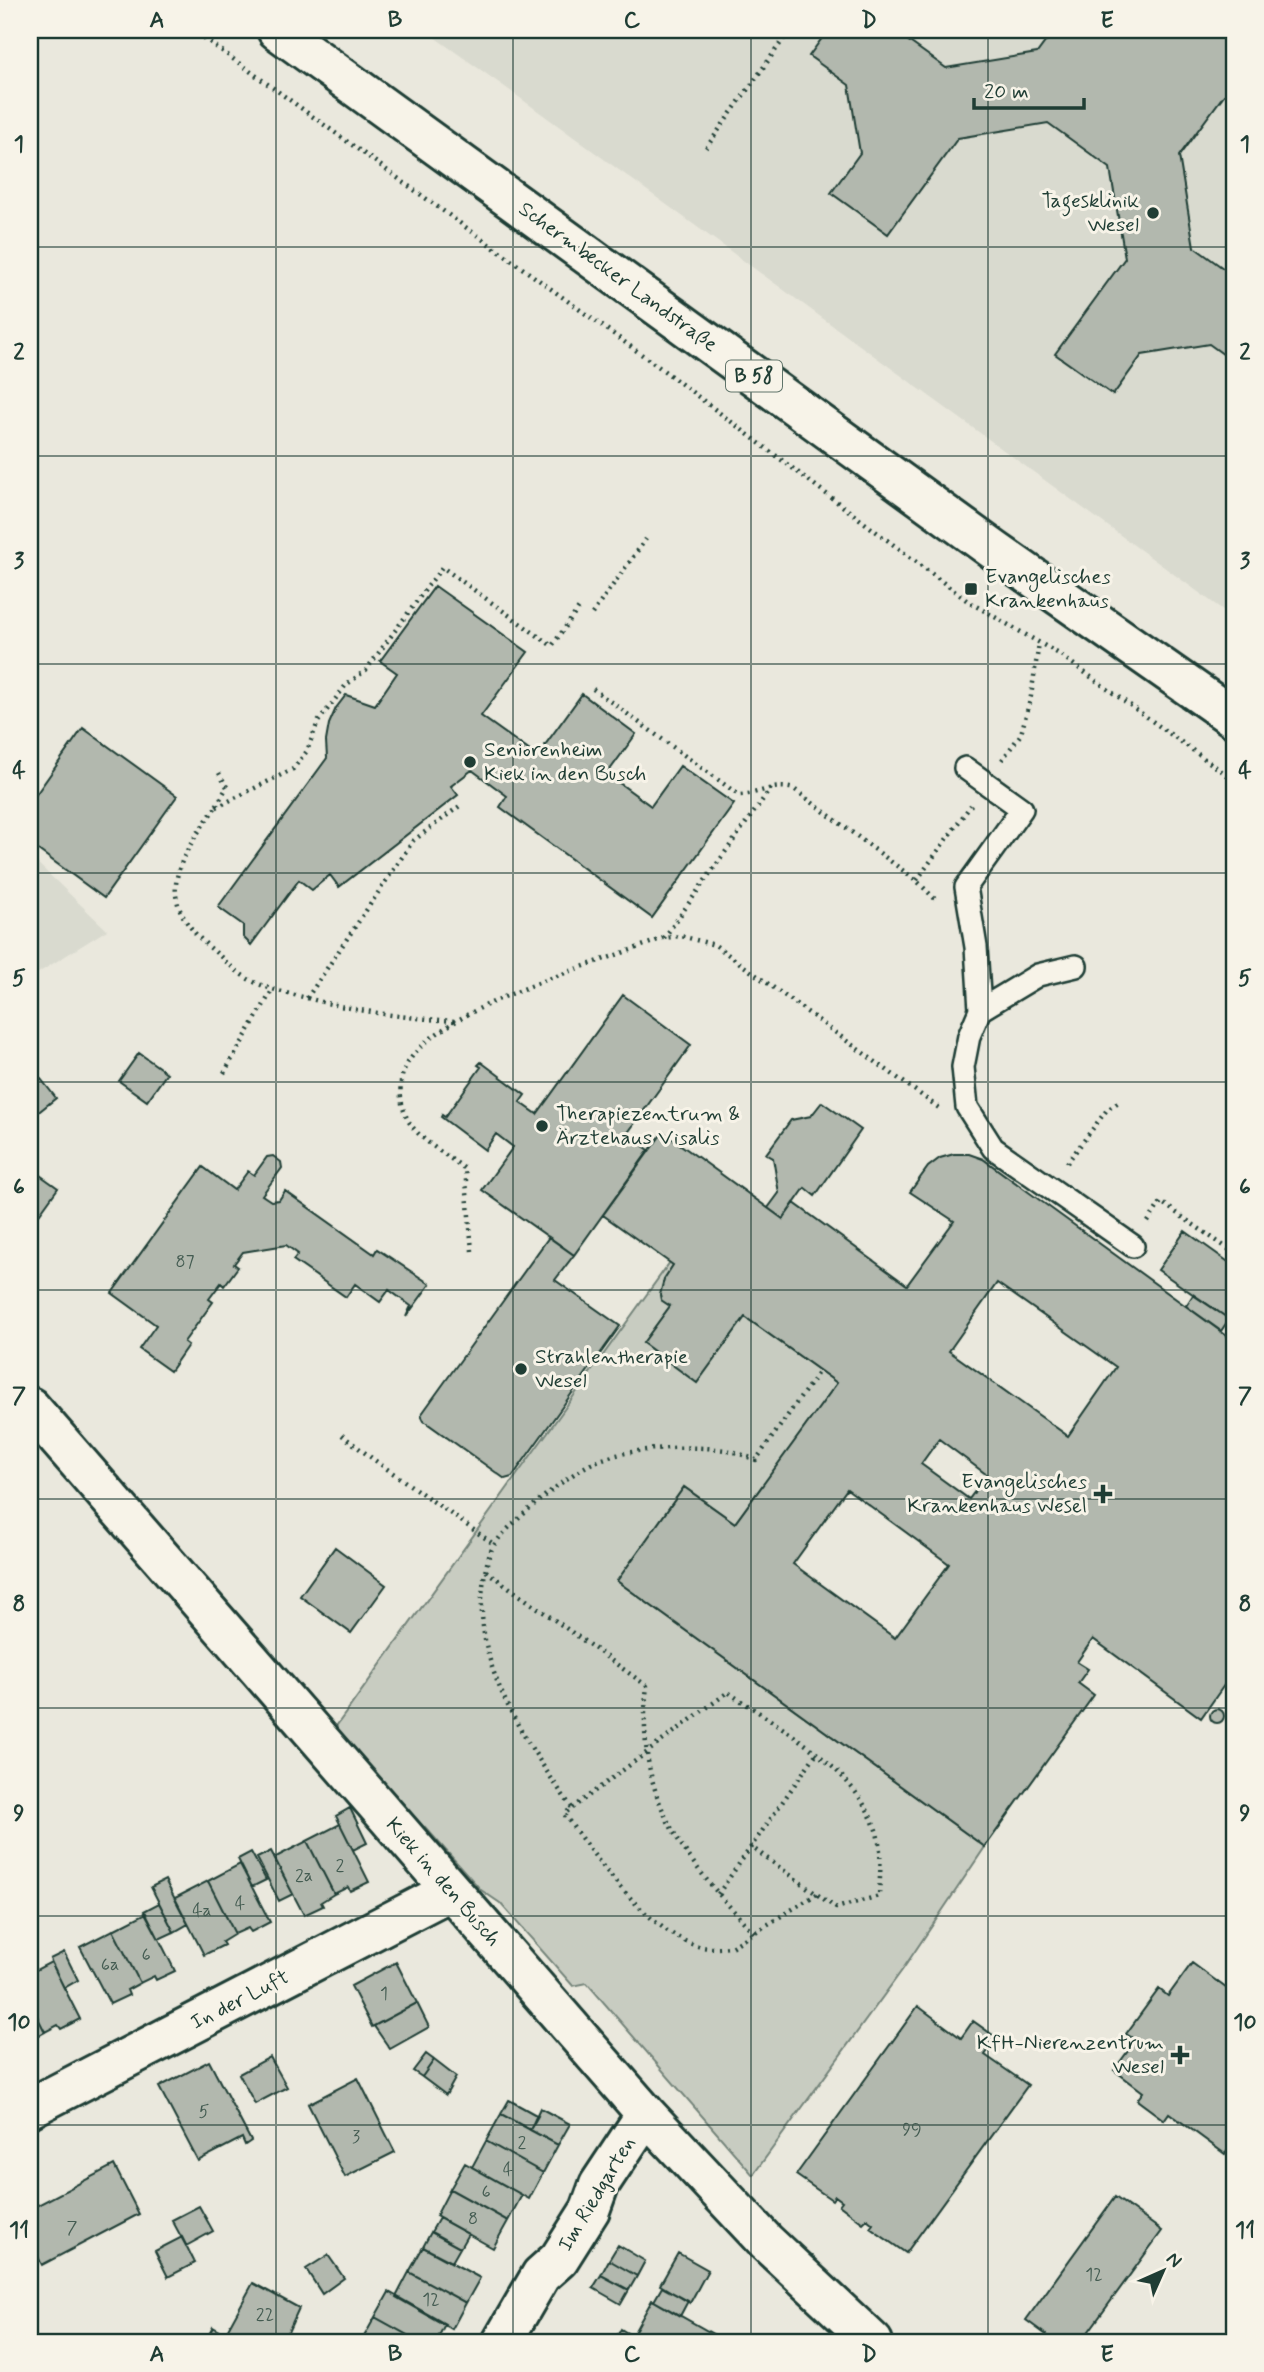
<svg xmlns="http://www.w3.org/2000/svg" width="1264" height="2372" viewBox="0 0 1264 2372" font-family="Mynerve,sans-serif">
<rect width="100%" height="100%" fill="#eae8dd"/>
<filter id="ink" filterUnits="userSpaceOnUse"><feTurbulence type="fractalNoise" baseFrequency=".0143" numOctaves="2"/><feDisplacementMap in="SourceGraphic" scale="14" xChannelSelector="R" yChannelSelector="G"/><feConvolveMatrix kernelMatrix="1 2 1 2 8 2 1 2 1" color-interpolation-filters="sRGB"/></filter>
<g filter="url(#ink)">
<path fill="#d9dacf" d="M424,30H1234V618L505,87Z
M30,856L107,930L30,978Z"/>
<path fill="#c8ccc1" stroke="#74847a" stroke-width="2" d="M670,1262L673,1265C666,1277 660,1286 661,1300L670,1306L643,1343L697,1382L745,1317L837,1383L735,1523L684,1487L617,1581L985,1847L903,1969L753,2175L587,1983L573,1986L500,1903L481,1890L425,1827L419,1832L332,1732Z"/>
<path fill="#b2b8ae" stroke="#1f3d34" stroke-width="2" fill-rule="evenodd" d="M828,30H893L946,68L1037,53L1054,30H1234V93L1224,95L1179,156L1194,247L1234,276V362L1209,344L1142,355L1113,395L1055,354L1125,258L1110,168L1048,123L958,138L888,234L831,193L860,153L849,85L809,56Z
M435,586L528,652L481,716L537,756L582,694L636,734L607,774L651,806L680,766L734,804L652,918L500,807L507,796L472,770L451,786L458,795L339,887L330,875L312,890L299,880L251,945L243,937V925L218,907L327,758L326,741L329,724L336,708L346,695L375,705L397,673L380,661Z
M83,728L177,796L104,898L30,844V803Z
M623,995L691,1045L627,1134L649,1150L574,1255L482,1190L513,1147L496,1134L485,1150L441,1117L442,1115L445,1117L481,1067L478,1065L481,1062L525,1095L520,1102L537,1114Z
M139,1053L167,1073L147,1101L119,1081Z
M30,1065L56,1098L30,1119Z
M822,1102L861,1130L815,1196L805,1188L783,1219L768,1208L779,1193L773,1158L766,1154L791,1120L811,1116Z
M663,1132L783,1219L794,1203L907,1285L954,1221L910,1192L928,1167L940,1158L954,1154H969L983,1159L1234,1341V1671L1201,1718L1093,1639L1077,1662L1088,1669L1078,1683L1094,1695L985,1847L617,1581L684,1487L735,1523L837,1383L745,1317L697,1383L643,1343L670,1306L661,1300L660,1295L664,1279L673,1265L603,1215ZM997,1283L1116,1367L1068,1436L949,1351ZM939,1439L987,1475L969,1499L921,1464ZM847,1489L949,1564L895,1638L793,1564Z
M273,1156L281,1162L282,1168L262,1195L271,1201L279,1200L285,1191L374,1254L377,1249L430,1284L406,1317L411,1306L389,1290L380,1302L355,1284L346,1297L293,1260L298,1254L286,1245L243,1252L234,1264L238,1267L224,1286L221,1283L209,1299L213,1302L184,1342L188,1345L170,1371L139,1349L156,1325L112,1293L203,1167L234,1190L248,1171L254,1175L267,1157Z
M30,1168L58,1188L30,1227Z
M1185,1231L1234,1266V1312L1229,1319L1158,1270Z
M549,1237L574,1255L555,1280L620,1326L512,1477L505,1479L424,1421L421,1415Z
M1193,1295L1229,1319L1221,1331L1186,1306Z
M335,1547L386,1585L351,1633L300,1596Z
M1210 1716a7 7 0 1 1 14 0a7 7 0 1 1-14 0Z
M350,1808L367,1843L353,1850L336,1816Z
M340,1824L369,1882L350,1891L348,1887L334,1894L307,1841Z
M307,1841L334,1894L321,1902L323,1906L304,1915L274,1858Z
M271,1851L293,1894L279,1901L257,1858Z
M251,1852L266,1880L252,1887L238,1859Z
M240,1864L270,1922L251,1932L248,1928L235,1934L208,1881Z
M165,1880L188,1924L174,1932L151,1887Z
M208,1881L235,1934L222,1942L224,1945L204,1955L175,1898Z
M159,1903L174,1932L159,1939L144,1911Z
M146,1913L175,1971L156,1980L154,1976L140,1983L113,1930Z
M113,1930L140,1983L127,1990L129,1995L110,2004L80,1947Z
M64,1952L78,1980L64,1988L50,1959Z
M51,1962L80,2019L61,2029L58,2025L45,2032L30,2002V1973Z
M396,1962L417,2003L372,2027L351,1986Z
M1192,1963L1234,1994V2142L1225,2154L1169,2113L1164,2120L1137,2100L1143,2092L1114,2070L1136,2040L1126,2034L1159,1989L1168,1996Z
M30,2002L45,2032L32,2039L34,2043L30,2045Z
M417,2003L429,2027L390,2049L374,2026Z
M918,2006L961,2038L973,2021L997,2038L985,2055L1028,2085L906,2253L870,2228L873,2224L867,2219L863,2223L839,2205L842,2201L835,2196L832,2200L796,2175Z
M426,2054L434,2060L422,2077L413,2071Z
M270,2057L287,2087L255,2104L239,2074Z
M434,2060L456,2077L446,2095L422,2077Z
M209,2061L251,2141L245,2145L242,2138L198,2161L159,2087Z
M358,2078L395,2152L345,2177L308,2104Z
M509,2100L538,2116L530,2130L501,2114Z
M540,2108L570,2124L558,2145L530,2130Z
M501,2114L558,2145L543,2173L486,2141Z
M486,2141L543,2173L529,2199L472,2167Z
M465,2163L522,2195L508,2221L450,2189Z
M114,2165L139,2214L42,2265L30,2241V2209Z
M450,2189L508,2221L493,2248L436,2216Z
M1115,2197L1162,2231L1081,2342H1056L1026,2320Z
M199,2206L213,2231L186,2246L172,2220Z
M439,2218L468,2234L460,2248L431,2232Z
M431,2232L460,2248L452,2262L423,2247Z
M182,2237L195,2263L168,2277L155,2251Z
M618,2245L645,2261L637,2276L609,2260Z
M423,2247L480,2278L466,2303L409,2272Z
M678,2253L708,2270L690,2303L660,2285Z
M328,2255L344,2278L322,2294L306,2269Z
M609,2260L637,2276L629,2290L601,2275Z
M409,2272L466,2303L452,2329L396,2297Z
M601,2275L629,2290L621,2304L593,2288Z
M253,2283L299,2308L284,2341L236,2342L224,2336Z
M662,2287L688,2301L680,2316L654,2301Z
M389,2292L445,2324L436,2342H420L375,2317Z
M652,2300L654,2301L727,2342H644L632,2336Z
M375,2317L420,2342H361Z
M213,2327L225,2334L224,2336L236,2342H205Z
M621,2329L632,2336L628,2342H614Z"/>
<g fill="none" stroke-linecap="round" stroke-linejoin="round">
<defs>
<path id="service" d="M965,768L1022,809L966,887L976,947L980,1010L969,1036L963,1067L967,1107L993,1148L1133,1246
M980,1010L1038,975L1076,966"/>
<path id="minor" d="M30,1407L646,2114L766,2242L873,2342
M30,2108L450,1891
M502,2342L541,2275L559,2259L590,2210L599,2185L646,2114"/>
<path id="primary" d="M277,30L994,550L1234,718"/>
</defs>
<use href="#service" stroke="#1f3d34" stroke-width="26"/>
<use href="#minor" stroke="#1f3d34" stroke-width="44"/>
<use href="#primary" stroke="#1f3d34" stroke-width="44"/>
<path stroke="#1f3d34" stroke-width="4.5" stroke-dasharray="2 5" stroke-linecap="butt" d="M193,30L659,367L969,602L1059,654L1234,780
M967,30H1004
M706,148L790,30
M592,614L646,539
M593,689L739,795C761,794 773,783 794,789L917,881L937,901
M1002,760L1021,734L1031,696L1039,643
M219,773L227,787L215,808L293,769L307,751L318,722L346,685L366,670L442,567L552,646L581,605
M215,808C198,833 173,863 176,895C179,918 197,937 214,951C226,961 238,974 252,981C268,989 286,993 303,997C354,1011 403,1018 456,1021
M917,880L971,805
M664,938L771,788
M307,998L413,841L461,805
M224,1073L273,989
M1067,1163L1106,1111L1121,1100
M1148,1222L1161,1202L1234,1253
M472,1251L465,1169C446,1154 416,1139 406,1116C399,1100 398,1079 407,1064C442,1005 599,964 663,938L681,936L715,945L939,1108
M342,1435L373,1459L495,1545
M486,1571L647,1686C634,1798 682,1856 754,1933
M572,1808L728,1692C780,1728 852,1765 875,1827C883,1848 880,1873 879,1896L836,1908L750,1846
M718,1894L816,1754
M817,1894L731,1947C720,1948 709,1949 698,1946C649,1933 593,1855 564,1814L572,1808C533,1752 485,1685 482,1614C481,1594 484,1569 491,1551C498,1535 518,1520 530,1508C547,1494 566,1478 585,1467C618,1447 694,1444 731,1451C739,1453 748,1457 756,1460L820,1370"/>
<use href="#service" stroke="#f7f3e8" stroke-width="21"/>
<use href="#minor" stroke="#f7f3e8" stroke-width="38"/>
<use href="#primary" stroke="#f7f3e8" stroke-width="38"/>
</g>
</g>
<path fill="none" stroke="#1f3d34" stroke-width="2" stroke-opacity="0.55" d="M276,30V2342M513,30V2342M751,30V2342M988,30V2342M30,247H1234M30,456H1234M30,664H1234M30,873H1234M30,1082H1234M30,1290H1234M30,1499H1234M30,1708H1234M30,1916H1234M30,2125H1234"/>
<g fill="#1f3d34" stroke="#f7f3e8" stroke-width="2.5">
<circle cx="1153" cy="213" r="7"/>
<rect x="964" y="582" width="14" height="14" rx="3.5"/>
<circle cx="470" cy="762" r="7"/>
<circle cx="542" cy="1126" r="7"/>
<circle cx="521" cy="1369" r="7"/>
<path d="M1099.5 1483.5h7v7h7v7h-7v7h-7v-7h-7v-7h7z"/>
<path d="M1176.5 2044.5h7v7h7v7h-7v7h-7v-7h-7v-7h7z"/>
</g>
<g text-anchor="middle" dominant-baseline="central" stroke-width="6" stroke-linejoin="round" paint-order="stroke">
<g font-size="18" fill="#445c52">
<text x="185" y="1262">87</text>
<text x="340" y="1866">2</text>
<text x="304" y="1876">2a</text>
<text x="240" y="1904">4</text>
<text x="202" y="1911">4a</text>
<text x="146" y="1955">6</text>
<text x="110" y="1965">6a</text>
<text x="384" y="1994">1</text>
<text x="204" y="2112">5</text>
<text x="912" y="2130">99</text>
<text x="356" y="2137">3</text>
<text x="522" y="2143">2</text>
<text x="508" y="2170">4</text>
<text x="486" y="2192">6</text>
<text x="473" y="2219">8</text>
<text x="72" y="2228">7</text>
<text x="1094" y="2275">12</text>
<text x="431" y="2300">12</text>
<text x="265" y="2315">22</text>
</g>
<rect fill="#f7f3e8" stroke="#60746a" stroke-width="2" x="726" y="360.5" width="56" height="31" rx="5"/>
<g font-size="19" font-weight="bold" fill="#1f3d34">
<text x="754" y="376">B 58</text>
</g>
<g font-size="21" fill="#1f3d34" stroke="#f7f3e8" text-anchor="start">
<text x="1139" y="201" text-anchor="end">Tagesklinik<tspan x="1139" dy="24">Wesel</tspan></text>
<text x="985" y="577">Evangelisches<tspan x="985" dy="24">Krankenhaus</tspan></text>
<text x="484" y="750">Seniorenheim<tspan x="484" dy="24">Kiek in den Busch</tspan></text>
<text x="556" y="1114">Therapiezentrum &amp;<tspan x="556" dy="24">Ärztehaus Visalis</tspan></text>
<text x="535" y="1357">Strahlentherapie<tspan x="535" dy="24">Wesel</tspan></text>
<text x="1087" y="1482" text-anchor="end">Evangelisches<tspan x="1087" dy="24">Krankenhaus Wesel</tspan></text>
<text x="1164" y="2043" text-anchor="end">KfH-Nierenzentrum<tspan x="1164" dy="24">Wesel</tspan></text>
</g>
<g font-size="21" fill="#1f3d34" stroke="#f7f3e8">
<text transform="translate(618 277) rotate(36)">Schermbecker Landstraße</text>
<text transform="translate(443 1882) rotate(49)">Kiek in den Busch</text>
<text transform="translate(240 2000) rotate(-27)">In der Luft</text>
<text transform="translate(597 2194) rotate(-59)">Im Riedgarten</text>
</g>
</g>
<rect width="1264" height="2372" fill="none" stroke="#f7f3e8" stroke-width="77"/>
<g transform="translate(1163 2271) rotate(45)" stroke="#f7f3e8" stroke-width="5" paint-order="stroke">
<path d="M0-5L12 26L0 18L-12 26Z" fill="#1f3d34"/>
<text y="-10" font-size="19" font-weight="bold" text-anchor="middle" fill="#1f3d34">N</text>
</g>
<path d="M974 98v10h110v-10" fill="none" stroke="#1f3d34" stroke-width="3.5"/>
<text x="984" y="98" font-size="21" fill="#1f3d34" stroke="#f7f3e8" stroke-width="5" paint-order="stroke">20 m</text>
<rect x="38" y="38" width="1188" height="2296" fill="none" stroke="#1f3d34" stroke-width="2.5"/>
<g font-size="23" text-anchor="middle" font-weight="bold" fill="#1f3d34">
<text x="157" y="27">A</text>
<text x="395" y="27">B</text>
<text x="632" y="27">C</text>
<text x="869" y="27">D</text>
<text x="1107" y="27">E</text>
<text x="19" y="151">1</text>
<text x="1245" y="151">1</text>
<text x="19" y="359">2</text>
<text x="1245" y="359">2</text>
<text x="19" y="568">3</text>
<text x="1245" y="568">3</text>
<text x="19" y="777">4</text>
<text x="1245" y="777">4</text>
<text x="19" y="985">5</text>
<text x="1245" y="985">5</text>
<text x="19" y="1194">6</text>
<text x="1245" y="1194">6</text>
<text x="19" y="1403">7</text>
<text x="1245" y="1403">7</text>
<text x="19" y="1611">8</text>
<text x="1245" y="1611">8</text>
<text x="19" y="1820">9</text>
<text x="1245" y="1820">9</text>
<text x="19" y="2029">10</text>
<text x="1245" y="2029">10</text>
<text x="19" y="2237">11</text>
<text x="1245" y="2237">11</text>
<text x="157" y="2361">A</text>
<text x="395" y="2361">B</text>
<text x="632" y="2361">C</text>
<text x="869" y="2361">D</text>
<text x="1107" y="2361">E</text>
</g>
</svg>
